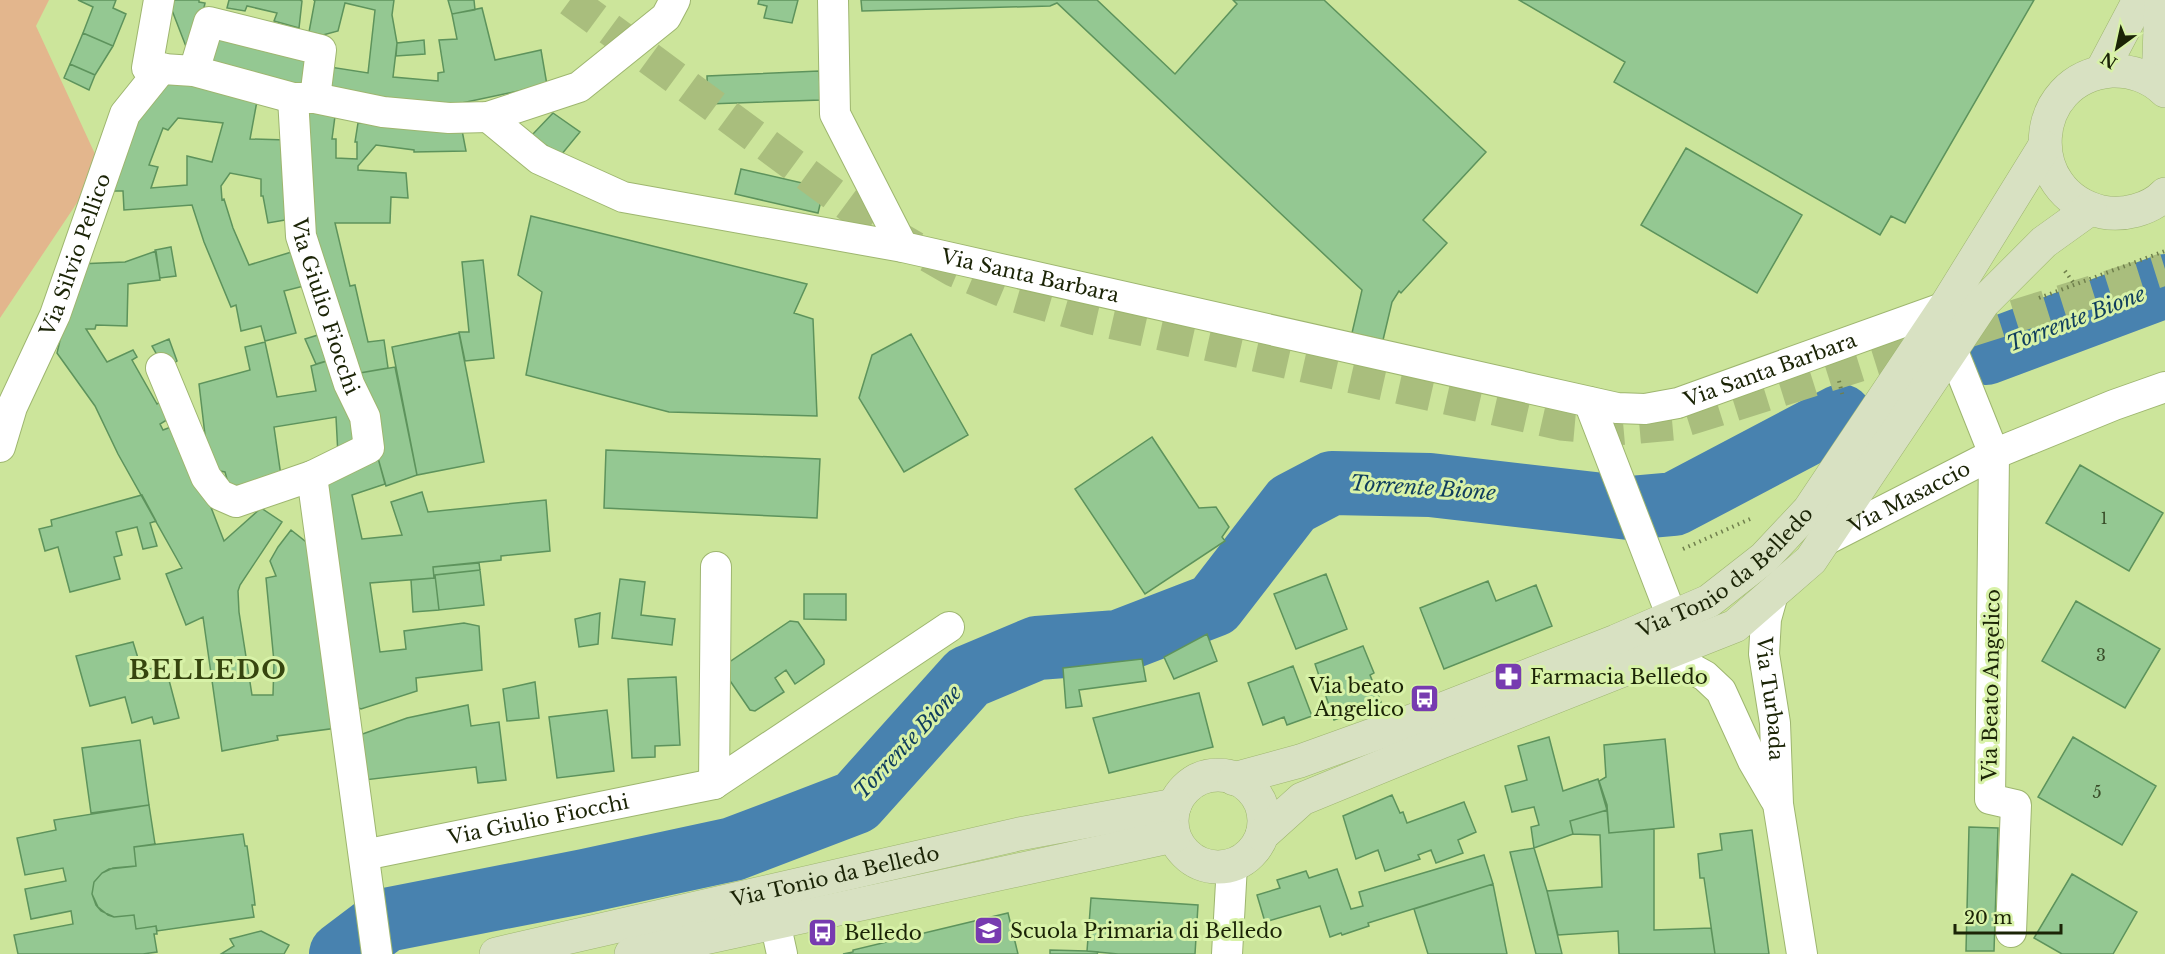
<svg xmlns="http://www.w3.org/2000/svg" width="2165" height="954" viewBox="0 0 2165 954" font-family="'Libre Baskerville',serif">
<rect width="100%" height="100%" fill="#cce59b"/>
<path fill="#e3b68d" d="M0,0H49L36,26L101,167L0,318Z"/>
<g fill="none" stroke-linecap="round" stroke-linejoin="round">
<path stroke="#4882af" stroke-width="64" d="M1986,353L2165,286
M341,954L386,920L585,881L733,849L856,802L968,677L1037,648L1118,642L1214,605L1292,504L1332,483L1430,485L1629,508L1674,504L1841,416"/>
</g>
<path fill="#94c892" stroke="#5d935c" stroke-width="1.5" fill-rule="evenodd" d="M116,0L113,8L126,14L113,46L83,33L93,7L78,0Z
M168,0H199V2L205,3L192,62Z
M229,0H300L302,1L299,28L274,21L277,13L247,6L245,11L227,8Z
M313,0H394L392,15L397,43L393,77L438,81V73L444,72L439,40L457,39L452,14L482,8L495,60L541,50L547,85L457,104L321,92L324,66L368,73L375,10L345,3L338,31L323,35L309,32L315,0Z
M448,0H474L475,10L452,14Z
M759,0H798L792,23L764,18L767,6L758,4Z
M861,0H1097L1175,74L1237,4L1233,0H1324L1486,152L1423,220L1447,243L1401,293L1399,291L1392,302L1383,340L1352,333L1362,290L1057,3L1050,6L862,11Z
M1519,0H2034L1905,223L1891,216L1880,235L1614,82L1625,62Z
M83,33L113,46L95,75L70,64Z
M209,36L315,59L309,93L202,59Z
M424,40L425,54L396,56L397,43Z
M70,64L95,75L89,90L64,78Z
M819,71L821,100L708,104L707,76Z
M206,81L257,101L250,139L287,140L292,216L285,220L268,223L263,196H261V179L230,173L221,186L222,200L224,199L233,228L249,265L298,250L304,286L284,291L296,333L265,341L261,326L241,331L236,305L231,307L204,242L192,205L124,210L123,191H99L127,128L167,83ZM178,118L223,123L212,162L187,156V185L151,188L158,167L149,165L163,128L168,130Z
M308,111L335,116L332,139H336V158L357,159V142H355L358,123L461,125L466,151L414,152V150L376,145L358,166V170L406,173L408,198L391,197L390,223H335L350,286L355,285L368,342L384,340L388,368L354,374L352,344L341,345L302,194Z
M553,113L580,132L561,155L531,136Z
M1686,148L1802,215L1757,293L1641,225Z
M741,169L824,188L818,213L735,194Z
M531,216L807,284L794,313L813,319L817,416L669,412L526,375L542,292L518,275Z
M171,247L176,276L160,278L155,250Z
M156,251L160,280L128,284L127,326L96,325L95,329H86L107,362L133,350L137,357L132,360L157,404L167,398L175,415L160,424L163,430L171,427L207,497L224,541L261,508L282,522L240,585L238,591L239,612L252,695H273L274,662L266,578L276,576L270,561L278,547L291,530L315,549L337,728L277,736L278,740L222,751L203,617L186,625L166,574L182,568L118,454L95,406L57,353L78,264L125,262Z
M483,260L494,358L465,361L459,332H469L462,262Z
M459,333L484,462L417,475L392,347Z
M911,334L968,435L904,472L859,398L872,355Z
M318,335L330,360L316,364L305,339Z
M169,339L177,361L165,369L152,346Z
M265,342L277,397L316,391L311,366L330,360L359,437L338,455L336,417L274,427L281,476L236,486L228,483L225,472L209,469L199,384L250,370L245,347Z
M395,367L417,475L386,486L354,374Z
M1152,437L1199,508L1216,507L1229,527L1222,537L1225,541L1145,594L1075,489Z
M606,450L820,459L817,518L604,508Z
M378,458L385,484L352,495L362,539L402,535L391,502L422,492L428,512L546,500L550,551L501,556V560L433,567L434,578L370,583L380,652L406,649L404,631L464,623L479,626L482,670L416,678L417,691L361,709L350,704L324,479Z
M2080,465L2163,513L2129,571L2046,523Z
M142,495L156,521L150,523L157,546L143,549L137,527L116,532L122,555L114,557L120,579L70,592L58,547L45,551L39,529L52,526L51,520Z
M479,563L480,570L435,575L439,610L413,612L411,580L434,578L433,567Z
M480,570L484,605L439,610L435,575Z
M1326,574L1347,629L1296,649L1274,594Z
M620,579L645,582L641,615L675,619L672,645L612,638Z
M1488,581L1496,601L1536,585L1552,626L1444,669L1420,608Z
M804,594H846V620L804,619Z
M2076,601L2160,649L2125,708L2042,661Z
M600,613L598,644L579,647L575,619Z
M790,621L798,622L824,660V664L795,684L786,670L775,678L784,692L755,711L750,710L724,672L725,665Z
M1207,634L1217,661L1174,679L1164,657Z
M133,642L142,671L165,665L179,718L154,724L152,717L132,723L125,697L90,706L76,656Z
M1363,646L1374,673L1370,675L1381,702L1334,720L1315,664Z
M1142,659L1146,681L1079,690L1082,706L1066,708L1063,668Z
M1293,666L1312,716L1287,725L1284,717L1263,725L1248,683Z
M676,677L680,745L655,746V757L632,758L628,679Z
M535,682L539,718L507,721L503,689Z
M1199,693L1213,747L1109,773L1093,718Z
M468,705L471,726L499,722L506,780L478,783L476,767L364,780L357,736L407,718Z
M607,710L614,771L557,778L549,717Z
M1549,737L1563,791L1598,779L1607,810L1570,821L1573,834L1534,848L1531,827L1539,825L1534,807L1512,812L1505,786L1527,780L1518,746Z
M2073,737L2156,786L2122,845L2038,797Z
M1665,739L1674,827L1609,833L1607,805L1599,781L1606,777L1604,745Z
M140,740L149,805L91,813L82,748Z
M1392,795L1400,813L1403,812L1407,823L1464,802L1476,832L1458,840L1463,853L1436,863L1431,850L1418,855L1420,859L1385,871L1378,850L1356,859L1343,816Z
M149,805L155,844L134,847L136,866L113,868L102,873L94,882L92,894L98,907L108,915L114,917L134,915L136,929L156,926L157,934H154L157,952L143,954H18L14,935L73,924L71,911L31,919L25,889L66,881L63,868L25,875L17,838L56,830L54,820Z
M1607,810L1609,833L1654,829V930L1711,928L1715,954H1619L1618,931L1558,935L1547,891L1602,887L1600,835L1573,834L1570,821Z
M1969,827L1998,828L1994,951H1966Z
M1752,830L1769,954H1715L1704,878H1700L1698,854L1722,850L1720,834Z
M243,834L245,846H247L254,896L255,905H252L254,917L157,931L156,926L136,929L134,915L114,917L101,911L96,905L92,894L94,882L102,873L109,869L136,866L134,847Z
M1534,848L1547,891L1562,954H1536L1510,852Z
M1484,855L1493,884L1368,923L1369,926L1342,935L1341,933L1330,937L1320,906L1265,922L1257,895L1280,888L1277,880L1306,871L1309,878L1337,869L1351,909L1363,906L1359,892Z
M2072,874L2137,912L2113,954H2062L2034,938Z
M1493,884L1507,954H1428L1414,909Z
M1091,898L1198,905L1195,954H1118L1087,951Z
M1008,913L1018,954H843L853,952V950Z
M261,931L289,945L284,954H221L234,946L230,939Z
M1050,950L1087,951L1098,952L1097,954H1050Z"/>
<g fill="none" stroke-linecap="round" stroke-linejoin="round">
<path stroke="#a9be7d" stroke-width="33" stroke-dasharray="33 16" stroke-linecap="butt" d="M570,0L874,224L953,270L1015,296L1091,318L1561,424L1617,429L1673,424L2165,269"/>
<defs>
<g id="street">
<path d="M159,0L147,68L194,71L293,98H315L383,112L449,118L488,117L579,87L666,17L675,0"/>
<path d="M833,0L835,114L903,247"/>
<path d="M194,71L209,22L321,50L315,98"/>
<path id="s1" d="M293,98L301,236L349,384L365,417L369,448L312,476L377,954"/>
<path id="s2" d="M488,117L539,159L623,197L903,247L1617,408L1645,409L1678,403L1945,307"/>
<path d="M1952,349L1994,454L1990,799L2016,805L2011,932"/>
<path d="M161,368L206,477L220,495L236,502L312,476"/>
<path d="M1589,402L1672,617"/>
<path id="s3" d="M0,447L12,407L55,315L125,114L162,68"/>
<path id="s4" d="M1824,541L1994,454L2114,405L2165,387"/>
<path id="s5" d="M1773,594L1766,619L1764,654L1775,723L1778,804L1802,954"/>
<path d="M1654,659L1685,665L1705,676L1721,691L1753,761L1775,799"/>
<path d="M714,784L716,567"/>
<path id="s6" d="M364,855L714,784L949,627"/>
<path d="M775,922L782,954"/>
<path d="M1227,954L1232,865"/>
</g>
<g id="secondary">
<path d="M2101,72L2139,0"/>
<path d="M2158,84L2161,0"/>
<path d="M2165,91C2151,77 2131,70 2111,71C2029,78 2021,193 2102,212C2123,216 2150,210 2165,194"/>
<circle cx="1218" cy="821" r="46"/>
<path id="s7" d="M1234,779L1300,761L1414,720L1616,641L1709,601L1764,558L1809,510L1945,307L2044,147"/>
<path d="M1262,835L1302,799L1441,742L1735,626L1811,560L1983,303L2044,242L2090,209"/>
<path id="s8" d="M496,954L1019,834L1175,805"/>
<path d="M631,954L1174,836"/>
</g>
</defs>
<use href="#street" stroke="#9eb66f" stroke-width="32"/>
<use href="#secondary" stroke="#9eb66f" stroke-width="34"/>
<path stroke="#6f7f4c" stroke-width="4" stroke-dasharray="1.5 4.5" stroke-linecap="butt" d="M2065,271L2075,285
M2039,298L2165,251
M1839,381L1843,397
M1683,549L1750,519"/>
<use href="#street" stroke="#fff" stroke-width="30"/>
<use href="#secondary" stroke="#d8e1c2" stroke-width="33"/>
</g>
<defs>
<symbol id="pharmacy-square" viewBox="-11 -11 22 22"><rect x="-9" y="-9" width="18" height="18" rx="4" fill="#773bb0" stroke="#d8f2a8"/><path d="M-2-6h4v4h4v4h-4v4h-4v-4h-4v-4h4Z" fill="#fff"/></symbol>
<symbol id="bus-square" viewBox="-11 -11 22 22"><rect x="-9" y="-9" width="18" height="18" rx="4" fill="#773bb0" stroke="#d8f2a8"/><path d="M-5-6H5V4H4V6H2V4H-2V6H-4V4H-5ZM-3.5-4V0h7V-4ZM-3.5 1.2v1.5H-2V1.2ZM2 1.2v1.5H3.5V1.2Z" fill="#fff"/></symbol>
<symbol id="school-square" viewBox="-11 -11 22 22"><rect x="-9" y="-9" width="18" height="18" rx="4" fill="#773bb0" stroke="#d8f2a8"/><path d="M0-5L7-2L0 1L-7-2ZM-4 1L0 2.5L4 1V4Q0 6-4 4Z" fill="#fff"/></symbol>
</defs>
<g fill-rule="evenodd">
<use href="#pharmacy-square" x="1492" y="660" width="33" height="33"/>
<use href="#bus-square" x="1408" y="682" width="33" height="33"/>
<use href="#school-square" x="972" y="914" width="33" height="33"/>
<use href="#bus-square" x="806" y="916" width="33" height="33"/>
</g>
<g text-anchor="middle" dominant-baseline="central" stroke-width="6" stroke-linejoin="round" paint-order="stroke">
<g font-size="16" fill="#394d29">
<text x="2104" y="518">1</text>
<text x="2101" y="655">3</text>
<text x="2097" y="792">5</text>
</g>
<g font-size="20" fill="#1b2406" stroke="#d8f2a8">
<text stroke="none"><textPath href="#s3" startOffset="207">Via Silvio Pellico</textPath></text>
<text stroke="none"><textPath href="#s2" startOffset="573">Via Santa Barbara</textPath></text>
<text stroke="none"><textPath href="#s1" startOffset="212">Via Giulio Fiocchi</textPath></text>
<text stroke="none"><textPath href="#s2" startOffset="1334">Via Santa Barbara</textPath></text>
<text stroke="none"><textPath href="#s4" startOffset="96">Via Masaccio</textPath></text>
<text stroke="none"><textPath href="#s7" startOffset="537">Via Tonio da Belledo</textPath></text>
<text transform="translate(1991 685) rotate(-89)">Via Beato Angelico</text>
<text stroke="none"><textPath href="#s5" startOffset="106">Via Turbada</textPath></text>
<text stroke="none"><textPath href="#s6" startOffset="178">Via Giulio Fiocchi</textPath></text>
<text stroke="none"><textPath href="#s8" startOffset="348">Via Tonio da Belledo</textPath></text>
</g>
<g font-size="20" fill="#1b2406" stroke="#d8f2a8" text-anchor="start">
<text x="1530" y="677">Farmacia Belledo</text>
<text x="1404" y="686" text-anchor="end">Via beato<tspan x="1404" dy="23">Angelico</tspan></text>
<text x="1010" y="931">Scuola Primaria di Belledo</text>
<text x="844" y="933">Belledo</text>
</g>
<g font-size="21" font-style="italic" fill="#0f3d5d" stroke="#d8f2a8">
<text transform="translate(2076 319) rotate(-21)">Torrente Bione</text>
<text transform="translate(1423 488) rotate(4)">Torrente Bione</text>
<text transform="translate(908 742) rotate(-47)">Torrente Bione</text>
</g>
<g font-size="26" font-weight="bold" letter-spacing="1.5" fill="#36450f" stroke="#d8f2a8">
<text x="208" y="670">BELLEDO</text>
</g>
</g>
<g transform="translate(2117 48) rotate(213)" stroke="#d8f2a8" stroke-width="4.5" paint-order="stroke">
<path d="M0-4.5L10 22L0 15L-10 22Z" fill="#1b2406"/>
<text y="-9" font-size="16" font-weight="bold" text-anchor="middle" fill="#1b2406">N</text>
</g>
<path d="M1955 924v9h106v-9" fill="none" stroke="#1b2406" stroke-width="3"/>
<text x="1964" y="924" font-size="18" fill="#1b2406" stroke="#d8f2a8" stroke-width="4.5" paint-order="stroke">20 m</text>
</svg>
